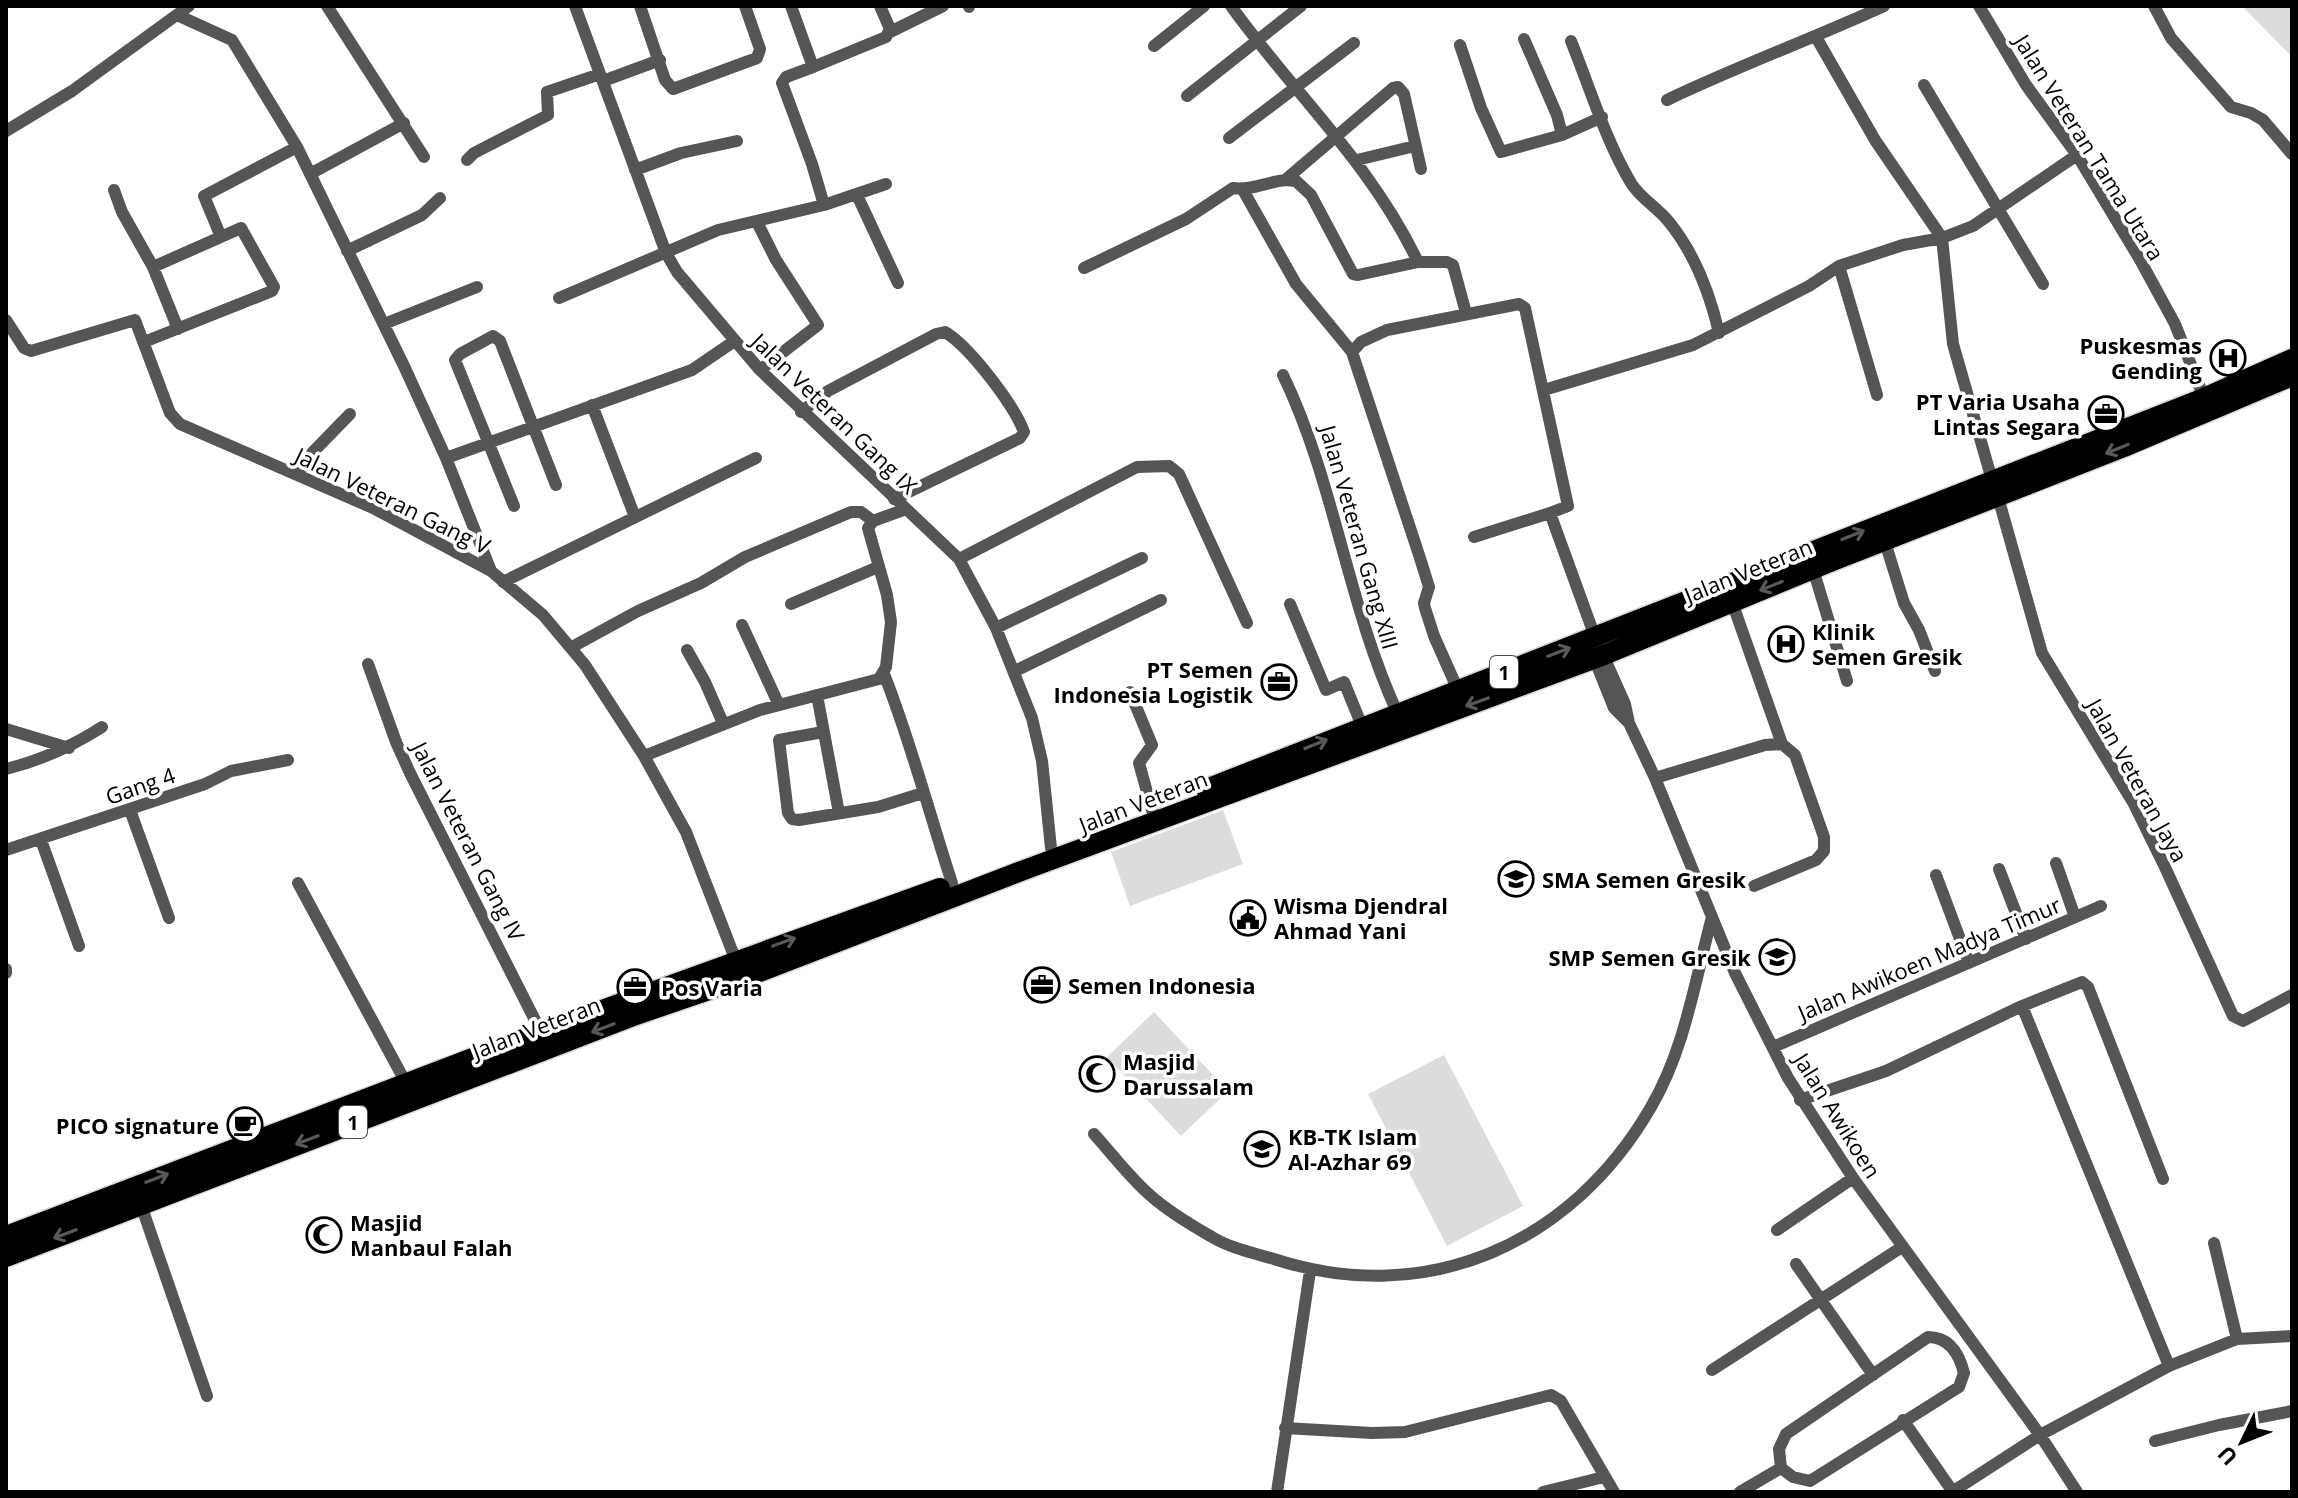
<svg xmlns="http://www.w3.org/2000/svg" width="2298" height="1498" viewBox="0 0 2298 1498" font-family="'Open Sans',sans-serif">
<rect width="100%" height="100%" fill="#fff"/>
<path fill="#dcdcdc" d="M2245,6H2292V57L2245,9Z
M1223,810L1243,864L1130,906L1111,852Z
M1154,1012L1228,1091L1181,1136L1107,1057Z
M1444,1055L1523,1206L1447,1246L1368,1094Z"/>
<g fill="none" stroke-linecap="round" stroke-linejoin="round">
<defs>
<path id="trunk" d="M1206,789L2204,398L2292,359
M6,1236L541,1032L940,888
M6,1257L636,1015L744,978L1024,870L1604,655L1830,562L2124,447L2292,376"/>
</defs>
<use href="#trunk" stroke="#dbdbdb" stroke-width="23"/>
<path stroke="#555" stroke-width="12" d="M327,6L424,157
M575,6L666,253L677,272L760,370L959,559L996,628L1032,718L1042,761L1051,848
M640,6L665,80L673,89L757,58L760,49L745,6
M969,6V7
M1231,6C1295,95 1370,162 1418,262H1447L1453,265L1466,313
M1979,6L2026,85L2077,155L2139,258L2175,324L2204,398
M2154,6L2171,38L2231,107L2251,113L2263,120L2292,154
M177,15L232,40L297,147L404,366L446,458L491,571
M890,32L943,6
M1816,37L1875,140L1942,238L1953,344L1992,480
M1524,39L1557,115L1562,135
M1571,41C1590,88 1605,139 1631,183C1640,198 1658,208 1669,222C1695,254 1710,294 1719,333
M1460,45L1481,108L1501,152L1562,135L1602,117
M1154,46L1204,6
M813,67L886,37L890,29L880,6
M603,81L660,60
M1924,85L2043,284
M1187,96L1301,6
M1667,100C1738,66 1812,39 1884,6
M6,131L72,91L189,6
M1229,138L1354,43
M467,160L474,153L548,115L547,92L600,74
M1357,160L1415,146
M635,170L681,153L737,141
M310,174L404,123
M1285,180L1296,181L1311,195L1353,274L1358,275L1418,262
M114,190L122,212L153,267L178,329
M1243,190L1296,284L1352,352
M857,195L898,283
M824,205L886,184
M757,222L776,260L818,325L760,370
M221,237L204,196L297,147
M347,251L422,215L440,198
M1839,266L1877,395
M1084,268L1186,219L1233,188C1249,191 1268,182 1285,180L1393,88L1398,87L1404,94L1421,169
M559,298L718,230L824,205L812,164L782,83L786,77L813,67L791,6
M6,320L24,348L31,351L135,320L170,413L180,424L373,508L491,571L543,615L585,665L644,756L686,832L736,961
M384,324L477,287
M144,342L272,291L274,287L241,228L153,267
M1283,375C1335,483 1347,603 1397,712
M1544,390L1693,345L1809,286L1839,266L1903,245L1942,238L1973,226L2077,155
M592,405L635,517
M801,412L828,391L936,334L945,332C970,347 1014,405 1024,432L1020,438L894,499
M446,458L692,370L733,342
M298,474L310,455L350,414
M1998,497L2042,653L2134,804L2164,865L2233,1016L2243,1021L2292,995
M514,506L455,360L460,354L493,336L500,341L556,485
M1474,537L1550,513
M1885,542L1904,603L1919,630L1935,671
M959,559L1137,467L1169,466L1179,474L1247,623
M1813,569L1847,681
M503,582L756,458
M1732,602L1782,744
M791,604L878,567
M1290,604L1326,690L1344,682L1362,726
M742,625L779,705
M996,628L1142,558
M572,647L638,611L701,583L745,557L851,512H861L873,521
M687,650L705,682L723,723
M1592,653L1614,708L1629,723
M368,664L396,742L410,773L541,1032
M1015,671L1161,600
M884,674C911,742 929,813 952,883
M1458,690L1434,636L1425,608L1424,603L1429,587L1420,558L1352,352L1361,342L1387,330L1519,304L1525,308L1568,506L1550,513L1595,637L1625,704L1629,723L1655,778L1735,973L1788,1078L1853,1178L2040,1435L2077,1492
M1130,692L1152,745L1139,763L1152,810
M817,695L839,813
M6,729L69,748
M823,732L779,740L788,813L792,819L799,820L878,807L923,793
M644,756L760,710L879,679L886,667L891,622L887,595L868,528L873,521L906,509
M6,769C42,760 71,747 102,727
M1655,778L1765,745L1782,744L1795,755L1824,837V851L1816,860L1754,886
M130,810L169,918
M41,840L79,946
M6,850L205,784L231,771L288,760
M2056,863L2075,917
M1999,869L2026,939
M1936,875L1969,963
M298,883L406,1083
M6,969V973
M2022,1006L2169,1366
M1773,1047L2101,906
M1800,1100L1886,1071L2022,1006L2082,982L2088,987L2163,1179
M1094,1134C1113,1155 1130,1178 1151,1196C1169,1212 1191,1225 1212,1237C1230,1248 1254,1253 1274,1259C1427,1309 1572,1244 1651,1107C1685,1049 1695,980 1712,917
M141,1205L207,1396
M1777,1230L1853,1178
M2214,1243L2237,1339
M1796,1264L1873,1375
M1928,1337C1949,1337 1959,1353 1964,1373L1959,1387L1810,1481L1793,1477L1781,1468L1779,1449L1786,1434Z
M1712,1370L1902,1247
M1903,1420L1953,1492
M1285,1428L1372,1433L1405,1432L1551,1395L1561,1401L1614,1492
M2155,1441L2219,1425L2292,1411
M1277,1492L1310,1271
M1543,1492L1604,1477
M1740,1492L1781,1468
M1952,1492L2040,1435L2169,1366L2237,1339L2292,1336"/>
<use href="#trunk" stroke="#000" stroke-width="20"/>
</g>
<defs><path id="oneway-shaft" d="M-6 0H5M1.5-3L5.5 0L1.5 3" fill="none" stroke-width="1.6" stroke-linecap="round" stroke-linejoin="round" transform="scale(2)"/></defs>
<g stroke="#595959">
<use href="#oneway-shaft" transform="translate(2117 449) rotate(158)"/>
<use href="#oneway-shaft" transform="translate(1853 535) rotate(-22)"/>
<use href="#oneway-shaft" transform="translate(1771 586) rotate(158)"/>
<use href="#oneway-shaft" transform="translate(1559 652) rotate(-21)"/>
<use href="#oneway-shaft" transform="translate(1477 702) rotate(160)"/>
<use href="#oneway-shaft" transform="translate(1316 744) rotate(-22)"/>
<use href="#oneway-shaft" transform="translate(784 942) rotate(-20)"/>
<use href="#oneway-shaft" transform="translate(603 1028) rotate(159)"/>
<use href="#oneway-shaft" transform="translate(307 1140) rotate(159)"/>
<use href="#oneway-shaft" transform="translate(157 1178) rotate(-21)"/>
<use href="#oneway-shaft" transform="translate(65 1234) rotate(159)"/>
</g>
<defs>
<symbol id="hospital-ring" viewBox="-11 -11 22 22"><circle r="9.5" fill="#fff" stroke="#000" stroke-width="1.5"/><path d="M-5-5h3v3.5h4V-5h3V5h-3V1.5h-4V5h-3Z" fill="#000"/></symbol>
<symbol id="office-ring" viewBox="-11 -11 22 22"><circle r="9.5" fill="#fff" stroke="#000" stroke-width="1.5"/><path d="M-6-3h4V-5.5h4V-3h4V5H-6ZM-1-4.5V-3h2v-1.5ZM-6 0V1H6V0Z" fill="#000"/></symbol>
<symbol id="school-ring" viewBox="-11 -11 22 22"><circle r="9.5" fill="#fff" stroke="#000" stroke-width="1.5"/><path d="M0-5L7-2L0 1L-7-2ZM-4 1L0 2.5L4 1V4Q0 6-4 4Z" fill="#000"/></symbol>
<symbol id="civic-ring" viewBox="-11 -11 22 22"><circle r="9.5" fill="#fff" stroke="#000" stroke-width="1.5"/><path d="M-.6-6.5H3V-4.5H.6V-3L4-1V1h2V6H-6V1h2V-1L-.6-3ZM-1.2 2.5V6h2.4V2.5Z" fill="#000"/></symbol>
<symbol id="mosque-ring" viewBox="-11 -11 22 22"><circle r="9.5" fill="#fff" stroke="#000" stroke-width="1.5"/><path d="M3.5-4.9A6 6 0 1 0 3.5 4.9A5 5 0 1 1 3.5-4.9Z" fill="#000"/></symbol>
<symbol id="cafe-ring" viewBox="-11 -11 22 22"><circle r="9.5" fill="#fff" stroke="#000" stroke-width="1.5"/><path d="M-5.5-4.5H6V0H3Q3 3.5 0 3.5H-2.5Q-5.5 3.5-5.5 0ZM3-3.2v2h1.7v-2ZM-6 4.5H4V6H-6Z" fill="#000"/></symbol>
</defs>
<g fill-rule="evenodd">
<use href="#hospital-ring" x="2208" y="338" width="40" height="40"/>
<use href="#office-ring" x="2086" y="394" width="40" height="40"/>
<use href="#hospital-ring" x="1766" y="624" width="40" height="40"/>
<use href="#office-ring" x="1259" y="662" width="40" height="40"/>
<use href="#school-ring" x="1496" y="859" width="40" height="40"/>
<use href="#civic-ring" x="1228" y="898" width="40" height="40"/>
<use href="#school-ring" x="1757" y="937" width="40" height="40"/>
<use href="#office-ring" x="1022" y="965" width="40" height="40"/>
<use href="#office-ring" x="615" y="967" width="40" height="40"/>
<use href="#mosque-ring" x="1077" y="1054" width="40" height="40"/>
<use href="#cafe-ring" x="225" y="1105" width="40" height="40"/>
<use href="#school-ring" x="1242" y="1129" width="40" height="40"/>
<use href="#mosque-ring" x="304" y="1215" width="40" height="40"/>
</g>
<g text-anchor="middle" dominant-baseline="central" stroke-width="7" stroke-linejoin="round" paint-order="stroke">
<g fill="#fff" stroke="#4c4c4c" stroke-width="2">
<rect x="1490" y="656" width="28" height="32" rx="6"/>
<rect x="339" y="1106" width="28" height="32" rx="6"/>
</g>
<g font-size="20" font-weight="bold" fill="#000">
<text x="1504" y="672">1</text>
<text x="353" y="1122">1</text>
</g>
<g font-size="22" fill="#000" stroke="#fff">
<text transform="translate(2090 147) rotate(58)">Jalan Veteran Tama Utara</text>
<text transform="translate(835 413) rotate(44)">Jalan Veteran Gang IX</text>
<text transform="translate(393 500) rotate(26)">Jalan Veteran Gang V</text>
<text transform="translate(1360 537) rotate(74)">Jalan Veteran Gang XIII</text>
<text transform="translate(1748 570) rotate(-22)">Jalan Veteran</text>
<text transform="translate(2138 780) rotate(61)">Jalan Veteran Jaya</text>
<text transform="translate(140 785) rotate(-19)">Gang 4</text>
<text transform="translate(1143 801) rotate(-21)">Jalan Veteran</text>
<text transform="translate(469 841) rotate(63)">Jalan Veteran Gang IV</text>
<text transform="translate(1929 958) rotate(-23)">Jalan Awikoen Madya Timur</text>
<text transform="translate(536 1027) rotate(-21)">Jalan Veteran</text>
<text transform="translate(1838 1115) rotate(58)">Jalan Awikoen</text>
</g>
<g font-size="22" font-weight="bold" fill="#000" stroke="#fff" text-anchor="start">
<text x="2202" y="345" text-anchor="end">Puskesmas<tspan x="2202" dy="25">Gending</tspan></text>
<text x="2080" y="401" text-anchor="end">PT Varia Usaha<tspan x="2080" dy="25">Lintas Segara</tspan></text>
<text x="1812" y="631">Klinik<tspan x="1812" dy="25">Semen Gresik</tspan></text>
<text x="1253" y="669" text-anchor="end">PT Semen<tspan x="1253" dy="25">Indonesia Logistik</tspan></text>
<text x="1542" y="879">SMA Semen Gresik</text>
<text x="1274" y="905">Wisma Djendral<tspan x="1274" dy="25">Ahmad Yani</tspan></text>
<text x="1751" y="957" text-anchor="end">SMP Semen Gresik</text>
<text x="1068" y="985">Semen Indonesia</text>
<text x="661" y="987">Pos Varia</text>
<text x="1123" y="1061">Masjid<tspan x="1123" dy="25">Darussalam</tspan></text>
<text x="219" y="1125" text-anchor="end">PICO signature</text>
<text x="1288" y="1136">KB-TK Islam<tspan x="1288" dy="25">Al-Azhar 69</tspan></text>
<text x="350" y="1222">Masjid<tspan x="350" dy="25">Manbaul Falah</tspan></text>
</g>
</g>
<rect width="2298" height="1498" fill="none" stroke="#000000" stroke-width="16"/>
<g transform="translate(2242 1442) rotate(227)" stroke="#ffffff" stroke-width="6" paint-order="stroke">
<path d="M0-6L14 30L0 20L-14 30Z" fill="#000000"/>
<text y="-12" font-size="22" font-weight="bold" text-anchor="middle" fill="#000000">U</text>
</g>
</svg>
